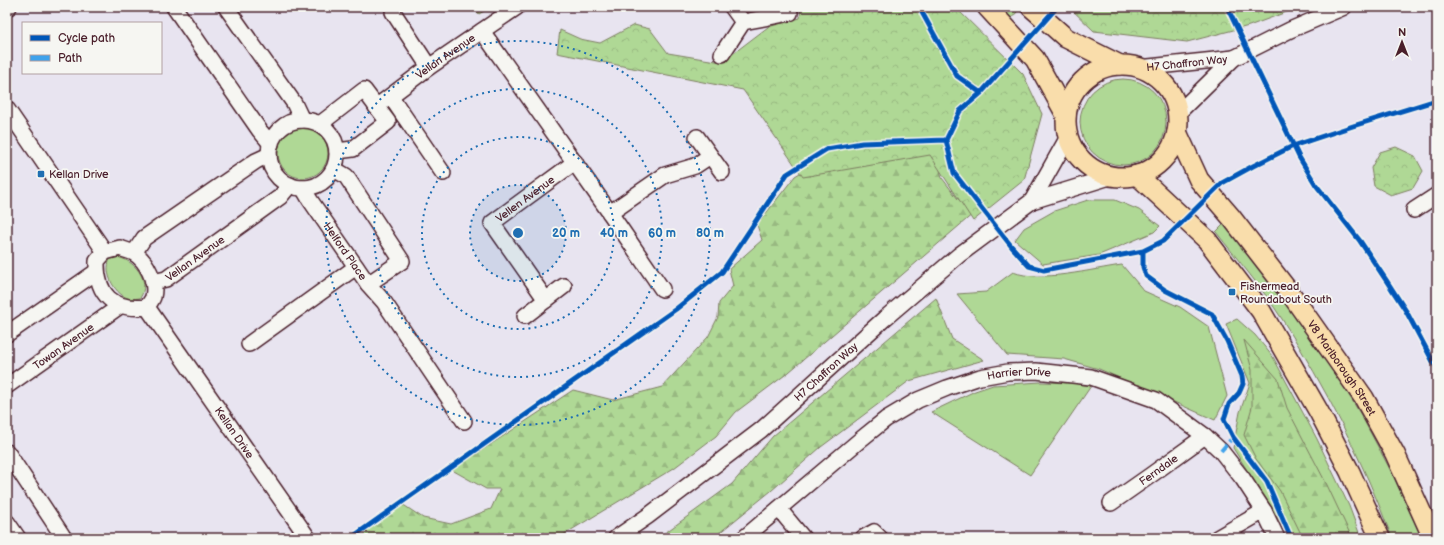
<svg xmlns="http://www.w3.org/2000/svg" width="1444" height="545" viewBox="0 0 1444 545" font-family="'Balsamiq Sans',sans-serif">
<defs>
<pattern id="forest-firs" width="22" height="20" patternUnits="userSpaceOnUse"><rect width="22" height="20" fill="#afd895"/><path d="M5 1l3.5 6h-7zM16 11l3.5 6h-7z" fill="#98b981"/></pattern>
<pattern id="park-crowns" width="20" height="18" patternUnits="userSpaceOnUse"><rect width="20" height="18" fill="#afd895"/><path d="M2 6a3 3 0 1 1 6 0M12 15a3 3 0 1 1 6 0" fill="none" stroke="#98b981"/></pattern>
</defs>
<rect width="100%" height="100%" fill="#e8e4f0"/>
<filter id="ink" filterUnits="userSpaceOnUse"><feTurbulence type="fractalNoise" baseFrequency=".025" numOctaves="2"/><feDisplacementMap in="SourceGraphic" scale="8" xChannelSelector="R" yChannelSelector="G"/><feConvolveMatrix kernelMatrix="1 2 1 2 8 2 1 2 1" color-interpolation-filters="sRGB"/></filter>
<g filter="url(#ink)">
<path fill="#afd895" stroke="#7c7c60" d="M996,7H1013L1017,12L1009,21Z
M1080 122a43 43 0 1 1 86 0a43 43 0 1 1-86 0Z
M278 153a25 25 0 1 1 50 0a25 25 0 1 1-50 0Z
M1088,200H1115L1139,210L1160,226L1154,232L1099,255L1043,264L1015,240L1024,228L1054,211Z
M1225,223L1257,259L1330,364L1361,415L1392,473L1422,538H1392C1363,461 1326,388 1282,319C1262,288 1238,260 1216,232Z
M116,257C134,259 152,281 140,298C137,298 134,299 131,299C115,296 103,273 110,259Z
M1122,265L1144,291L1180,307L1209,327L1227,396L1215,420L1099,369L1064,359L1007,355L957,294L986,292L1013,272C1041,283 1092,269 1122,265Z
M1237,319L1255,335L1273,357L1317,439L1349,506L1361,538H1290L1233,448L1240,412L1250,383L1226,324Z
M1041,382L1072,383L1091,386L1030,475L931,412L975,391L993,385Z"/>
<path fill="url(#forest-firs)" stroke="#7c7c60" d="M935,149L942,178L958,199L974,213L789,372L736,412L716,436L674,468L558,538H356L402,504L423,518L451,524L491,509L500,489H486L452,470L573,390L613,400L662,387L708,337L718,317L719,303L733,286L729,269L762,240L757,225L795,176L830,155Z
M936,298L952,339L984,360L909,381L821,447L771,491L713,538H658L732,484L773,436Z
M1244,340L1278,379L1287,408L1327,485L1352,538H1303L1280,491L1256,459L1244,435L1252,407V370Z"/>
<path fill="url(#park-crowns)" stroke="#7c7c60" d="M474,7H491L479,14Z
M801,7H955L1023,74L1042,114L1024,180L973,221L930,155L803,177L743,90L557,53L560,30L580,39L600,43L634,25L650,29L668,53L722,62L768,27L800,18Z
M1069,7H1300L1249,26L1187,42L1094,31Z
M1396,147L1415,156L1423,171L1413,188L1391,195L1374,186L1371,168L1380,152Z"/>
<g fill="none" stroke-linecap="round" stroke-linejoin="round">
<defs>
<g id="minor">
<path d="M174,7L260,131L271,144"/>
<path d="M226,7L294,103L302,120"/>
<path d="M732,7L743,22"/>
<path d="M7,8L9,7"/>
<path d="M393,12L429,67"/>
<path d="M482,31L610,213L662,289"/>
<path d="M722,54L743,22L790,13"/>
<path id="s1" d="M1139,68L1234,58"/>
<path d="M391,97L443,173"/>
<path id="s2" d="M376,107L429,67L517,7"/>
<path d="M7,109L105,252"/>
<path d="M1178,113L1234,58L1290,30L1344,7"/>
<circle cx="303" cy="154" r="34"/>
<path d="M320,124L364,90L388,122L353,149L337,151"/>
<path d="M697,137L722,172"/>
<path id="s3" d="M303,188L310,200L368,284L402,261L346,176L334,169"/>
<path d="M1032,201L1068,137"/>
<path d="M1414,210L1437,195"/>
<path d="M610,213L665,175L695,166L710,156"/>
<path d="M120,248C124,250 130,251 134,253C147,261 157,282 153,297C152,300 149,304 147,307C113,311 96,295 97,261L105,252Z"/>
<path d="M134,253L144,238L256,161L269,155"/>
<path id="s4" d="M153,282L166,279L280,197L290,185"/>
<path d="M368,284L384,302L464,421"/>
<path id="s5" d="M546,300L492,223L575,162"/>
<path id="s6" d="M147,307L308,538"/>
<path d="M525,316L564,286"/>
<path d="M7,334L96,272"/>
<path d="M249,344L356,267"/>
<path id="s7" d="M7,386L120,306"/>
<path d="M7,452L64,538"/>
<path id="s8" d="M1111,503L1151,475L1205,436"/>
<path d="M779,509L803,538"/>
<path d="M7,522L18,538"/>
<path id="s9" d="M616,538L648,516L761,430L884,319L959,255L1032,201L1113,176"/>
<path id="s10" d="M744,538L860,440L886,419L918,400L947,388L980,377L1008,372L1036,371L1091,377L1156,400L1205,436L1221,451L1243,479L1264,511L1277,538"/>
<path d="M863,538L874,532L880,538"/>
<path d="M1217,538L1264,511"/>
</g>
<g id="major">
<path d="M987,7L1035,59L1066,115"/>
<path d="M1031,7L1066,38L1120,65"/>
<circle cx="1122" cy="121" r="56"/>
<path id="s11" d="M1177,132L1199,180L1231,217L1293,297L1364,398L1395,454L1433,538"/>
<path d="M1137,175L1207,240L1261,311L1319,412L1350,472L1380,538"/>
</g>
</defs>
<use href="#minor" stroke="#4a1f2b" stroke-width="18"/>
<use href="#major" stroke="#4a1f2b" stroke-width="22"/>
<use href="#minor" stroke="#f6f6f2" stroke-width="15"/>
<use href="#major" stroke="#f9ddab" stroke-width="19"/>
<path stroke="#40a2eb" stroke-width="4" stroke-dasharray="8 4" stroke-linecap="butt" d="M1221,451L1233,437"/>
<defs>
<path id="cycleway" d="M919,7L957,76L981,93
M1057,7L981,93L960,111L946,140L954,173L1012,247L1029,266L1044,270L1143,251L1163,241L1222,183L1253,166L1293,146L1353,126L1437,100
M1227,7L1299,157L1316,185L1360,241L1386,280L1406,311L1437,369
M1143,251V267L1146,276L1165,290L1212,314L1227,341L1242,376L1243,384L1239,393L1229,404L1224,419L1233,437L1267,482L1291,538
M351,538L676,309L722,272L787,174L827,149L862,143L946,140"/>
</defs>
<use href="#cycleway" stroke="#f6f6f2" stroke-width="8"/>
<use href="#cycleway" stroke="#0057b8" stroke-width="5"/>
</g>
</g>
<circle cx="518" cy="233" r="48" fill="#1f6fb2" fill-opacity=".12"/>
<g fill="none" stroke="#1f6fb2" stroke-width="2" stroke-dasharray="2 4">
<circle cx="518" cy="233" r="48"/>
<circle cx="518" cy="233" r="96"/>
<circle cx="518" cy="233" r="144"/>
<circle cx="518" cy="233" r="192"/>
</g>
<g fill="#1f6fb2" stroke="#f6f6f2" stroke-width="1.5">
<rect x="37" y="170" width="8" height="8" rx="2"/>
<rect x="1228" y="288" width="8" height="8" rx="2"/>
</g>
<g text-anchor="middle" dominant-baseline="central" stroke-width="3.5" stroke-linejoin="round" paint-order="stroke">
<g font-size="11" fill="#4a1f2b" stroke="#f6f6f2">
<text stroke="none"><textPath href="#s2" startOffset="86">Vellan Avenue</textPath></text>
<text stroke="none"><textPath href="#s1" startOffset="48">H7 Chaffron Way</textPath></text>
<text stroke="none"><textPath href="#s5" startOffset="135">Vellen Avenue</textPath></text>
<text stroke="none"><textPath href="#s3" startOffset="76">Helford Place</textPath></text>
<text stroke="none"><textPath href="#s4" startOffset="49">Vellan Avenue</textPath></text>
<text stroke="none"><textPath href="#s7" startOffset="69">Towan Avenue</textPath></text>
<text stroke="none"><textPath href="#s11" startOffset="289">V8 Marlborough Street</textPath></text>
<text stroke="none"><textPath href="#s9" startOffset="268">H7 Chaffron Way</textPath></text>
<text stroke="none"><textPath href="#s10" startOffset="328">Harrier Drive</textPath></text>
<text stroke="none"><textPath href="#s6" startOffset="153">Kellan Drive</textPath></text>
<text stroke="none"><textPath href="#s8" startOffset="58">Ferndale</textPath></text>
</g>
<g font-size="11" fill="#4a1f2b" stroke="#f6f6f2" text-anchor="start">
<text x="49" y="174">Kellan Drive</text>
<text x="1240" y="286">Fishermead<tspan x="1240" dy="13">Roundabout South</tspan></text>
</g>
</g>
<circle cx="518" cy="233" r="6" fill="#1f6fb2" stroke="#f6f6f2" stroke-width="2"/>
<g font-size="12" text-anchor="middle" font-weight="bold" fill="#1f6fb2" stroke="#f6f6f2" stroke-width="3.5" stroke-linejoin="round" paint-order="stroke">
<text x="566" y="237">20 m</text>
<text x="614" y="237">40 m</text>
<text x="662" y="237">60 m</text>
<text x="710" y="237">80 m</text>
</g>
<rect width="1444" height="545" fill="none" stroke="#f6f6f2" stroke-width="24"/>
<rect x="12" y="12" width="1420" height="521" fill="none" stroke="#4a1f2b" stroke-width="1.5" filter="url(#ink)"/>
<rect x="22" y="22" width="140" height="52" fill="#f6f6f2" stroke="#b1a0a2"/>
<rect x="30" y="35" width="20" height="6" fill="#0057b8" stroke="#b1a0a2"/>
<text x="58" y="42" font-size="12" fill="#4a1f2b">Cycle path</text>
<rect x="30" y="55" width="20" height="6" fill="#40a2eb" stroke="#b1a0a2"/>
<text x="58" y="62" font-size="12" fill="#4a1f2b">Path</text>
<g transform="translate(1402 42)" stroke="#f6f6f2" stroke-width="3" paint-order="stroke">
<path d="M0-3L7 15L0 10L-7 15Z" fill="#4a1f2b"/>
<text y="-6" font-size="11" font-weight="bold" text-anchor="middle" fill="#4a1f2b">N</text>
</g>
</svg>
